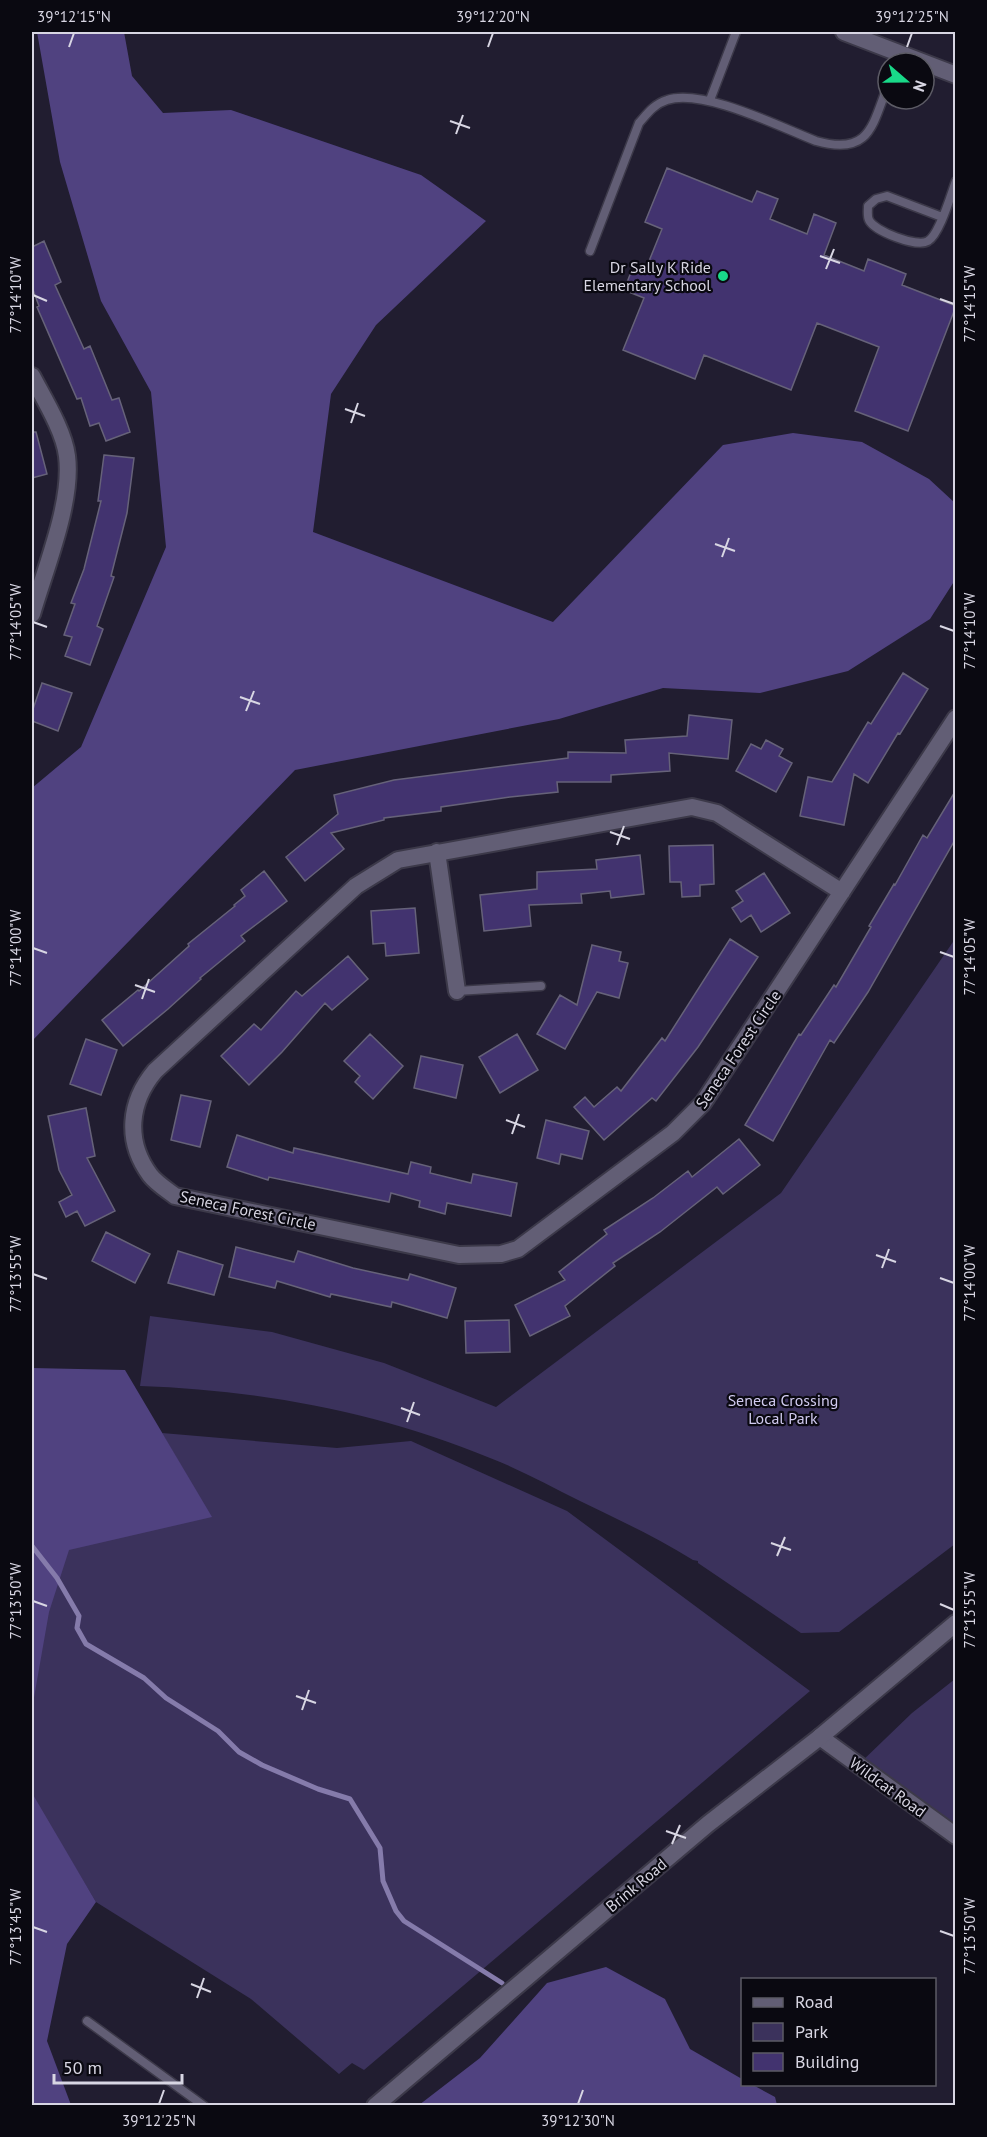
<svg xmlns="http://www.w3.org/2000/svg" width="987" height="2137" viewBox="0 0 987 2137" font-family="'PT Sans',sans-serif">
<rect width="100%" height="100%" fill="#211d30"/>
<path fill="#3b325c" d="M955,939V1544L839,1632L801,1633L698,1563V1561L693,1560C656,1537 619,1520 580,1501C550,1486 521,1470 490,1458C378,1412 260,1390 140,1386L150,1316L272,1332L384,1363L496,1407L781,1193Z
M162,1433L337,1448L411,1441L567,1511L810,1691L364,2070L352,2063L339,2074L251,1999L96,1902L54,1832L32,1812V1520L211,1517Z
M955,1679V1836L858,1765L912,1713Z"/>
<path fill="#504280" d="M37,32H124L132,76L163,113L231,110L421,175L486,221L376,325L331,394L313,532L553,622L723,445L793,433L862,442L929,479L955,503V580L930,619L848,671L760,693L663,688L559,719L295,770L32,1041V788L81,747L166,547L151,392L101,301L60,162Z
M32,1368L125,1370L212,1517L69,1550L49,1612L32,1709Z
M32,1793L96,1902L67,1944L47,2041L71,2105H32Z
M606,1967L665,1999L690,2049L742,2079V2084L753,2085L775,2097L777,2105H419L480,2058L547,1983Z"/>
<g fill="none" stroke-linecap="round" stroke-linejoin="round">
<path stroke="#857bab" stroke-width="5" d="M32,1546L57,1578L79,1616L77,1628L86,1644L144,1678L166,1698L218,1731L239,1752L262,1765L318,1789L350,1799L380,1848L383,1881L396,1911L404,1921L502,1983"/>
</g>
<path fill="#42336f" stroke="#666279" stroke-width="1.5" d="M667,168L752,202L757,191L778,199L770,219L807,234L814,214L836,223L824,255L864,271L868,259L906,274L902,285L956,306L908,431L855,411L879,347L817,323L791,390L704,355L695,379L623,350L644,298L624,290L635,262L647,266L662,229L645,222Z
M44,241L61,282L55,285L84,349L90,346L112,400L119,398L130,432L106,441L99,423L90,426L81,398L77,399L37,307L39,306L32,287V247Z
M32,432H36L47,474L32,478Z
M104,455L134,458L127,513L111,576L114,577L97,626L103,629L90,665L65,656L72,637L64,635L75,604L71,603L84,569L101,501H98Z
M903,673L928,689L900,734L898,733L868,783L854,774L844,825L800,816L808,777L832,782L868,722L871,724Z
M42,683L72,693L58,731L32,721V712Z
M689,715L732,720L728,759L669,753L670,771L611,775V782H557L558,792L510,797L441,807V811L384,818V820L331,833L344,849L305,881L286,857L338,814L334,795L394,780L568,758V752L626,753L625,740L687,736Z
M766,740L783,749L779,756L792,763L776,792L736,771L751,744L761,749Z
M956,790V838L868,992L834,1043L830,1040L773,1141L745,1125L799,1034L801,1035L834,985L836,987L871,927L869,926L894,884L895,885L923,835L927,838Z
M713,845L714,884L700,885V896L682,897L681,882H670L669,846Z
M640,855L644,894L611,898L610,891L581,894L582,903L529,905L531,926L484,931L480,895L537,889V872L597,869L596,860Z
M264,871L287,901L241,936L245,941L200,978L201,979L168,1009L123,1046L102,1020L138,990L139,991L189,946L188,944L235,906L234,905L245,896L241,890Z
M764,873L790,913L761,932L751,915L741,922L732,908L743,901L736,891Z
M415,908L419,953L386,956L385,943L373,944L371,911Z
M730,939L758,957L698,1047L656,1101L652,1098L604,1140L574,1107L585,1097L594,1107L617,1087L621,1091L662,1038L665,1041Z
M592,945L621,952L619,961L628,963L619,998L597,992L565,1049L537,1034L560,995L577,1005Z
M348,956L368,979L332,1010L325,1003L282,1052L249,1085L221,1056L254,1024L261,1030L296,991L302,996Z
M370,1034L403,1066L373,1099L355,1082L360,1076L344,1061Z
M517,1034L538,1070L500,1093L479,1057Z
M86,1039L117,1050L101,1095L70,1084Z
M421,1056L463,1065L456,1098L414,1088Z
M181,1095L211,1101L200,1147L171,1140Z
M86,1108L95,1156L87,1158L115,1211L85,1226L77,1211L66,1217L59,1202L72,1195L59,1170L48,1116Z
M546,1120L589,1131L582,1159L561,1154L559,1164L537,1158Z
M237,1135L293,1153L294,1148L408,1174L411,1162L431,1167L430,1173L471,1183L473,1174L517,1183L511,1216L447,1203L445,1214L419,1207L420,1201L391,1193L389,1202L269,1177L268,1180L227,1167Z
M739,1139L760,1165L723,1194L717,1187L660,1232L613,1263L615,1266L565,1306L570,1316L530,1336L515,1305L565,1280L559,1272L607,1234L604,1230L653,1198L688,1171L692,1177Z
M106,1232L150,1254L135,1283L92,1261Z
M236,1247L294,1262L298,1251L353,1268L408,1280L410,1274L456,1288L447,1318L392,1302L391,1307L331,1294L330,1297L277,1281L275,1288L229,1277Z
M178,1251L223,1265L214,1295L168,1283Z
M509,1320L510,1352L466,1353L465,1321Z"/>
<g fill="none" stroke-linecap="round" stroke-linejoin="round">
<defs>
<path id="service" d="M710,100L736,32
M942,217L887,196L876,199L868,206C868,211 867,216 869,220C874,231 917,248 928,241C940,234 951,194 956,181
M590,251L639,123C647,114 654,104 667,100C703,88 780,127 816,141C870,156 872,126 888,85
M457,991L541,986
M87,2021L204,2106"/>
<path id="minor" d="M844,32L956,75
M32,376C44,399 64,431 67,456C73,502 45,569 32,614
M437,852L457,991
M842,892L717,813L692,807L398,860L356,886L155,1071C129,1102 125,1141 150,1175C156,1183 167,1190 175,1196L459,1255L501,1254L518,1249L673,1133L703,1103L956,718"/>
<path id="tertiary" d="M820,1737L956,1836"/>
<path id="secondary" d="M375,2106L708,1824L820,1737L956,1623"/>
</defs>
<use href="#service" stroke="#3c3949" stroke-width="11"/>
<use href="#minor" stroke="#3c3949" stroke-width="20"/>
<use href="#tertiary" stroke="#3c3949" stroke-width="20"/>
<use href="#secondary" stroke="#3c3949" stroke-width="20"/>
<use href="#service" stroke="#625e75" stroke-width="8"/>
<use href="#minor" stroke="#625e75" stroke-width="16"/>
<use href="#tertiary" stroke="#625e75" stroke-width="16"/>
<use href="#secondary" stroke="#625e75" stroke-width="16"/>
</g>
<path fill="none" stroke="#d8d6e3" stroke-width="2" d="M69,47L74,33M488,47L493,33M907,47L912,33M450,121L470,128M456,134L463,115M820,256L840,263M826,269L834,249M33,295L47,301M940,299L954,304M345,409L365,416M351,423L358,403M715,544L735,551M722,557L729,538M33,622L47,627M940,626L954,631M240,697L260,704M246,711L254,691M610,832L630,839M617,845L624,826M33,948L47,953M940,952L954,957M135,985L155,992M142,999L149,979M506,1120L525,1127M512,1134L519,1114M876,1255L896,1262M882,1268L889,1249M33,1274L47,1279M940,1278L954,1283M401,1408L420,1415M407,1422L414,1402M771,1543L791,1550M777,1556L785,1537M33,1601L47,1606M940,1604L954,1610M296,1696L316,1703M302,1710L309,1690M666,1831L686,1838M672,1844L680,1825M33,1927L47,1932M940,1931L954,1936M191,1984L211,1992M197,1998L204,1978M159,2104L164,2090M578,2104L583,2090"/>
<circle fill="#19d989" stroke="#0a0911" stroke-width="2" cx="723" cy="276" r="6"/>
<g text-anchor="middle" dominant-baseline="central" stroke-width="4.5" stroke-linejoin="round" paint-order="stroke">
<g font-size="16" fill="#d8d6e3" stroke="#0a0911" text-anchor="end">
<text x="711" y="267">Dr Sally K Ride<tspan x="711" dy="18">Elementary School</tspan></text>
</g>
<g font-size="16" fill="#d8d6e3" stroke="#0a0911">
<text transform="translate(738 1049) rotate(-56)">Seneca Forest Circle</text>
<text transform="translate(248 1210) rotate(12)">Seneca Forest Circle</text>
<text transform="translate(888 1787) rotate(36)">Wildcat Road</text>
<text transform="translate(636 1885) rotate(-40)">Brink Road</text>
</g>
<g font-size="16" fill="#d1cbf0" stroke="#0a0911">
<text x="783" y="1400">Seneca Crossing<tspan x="783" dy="18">Local Park</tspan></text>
</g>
</g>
<rect width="987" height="2137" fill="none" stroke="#0a0911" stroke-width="66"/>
<rect x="741" y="1978" width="195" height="108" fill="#0a0911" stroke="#5c5b65" stroke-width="1.5"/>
<rect x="753" y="1998" width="30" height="9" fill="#625e75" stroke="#5c5b65" stroke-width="1.5"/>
<text x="795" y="2008" font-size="18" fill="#d8d6e3">Road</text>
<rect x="753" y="2023" width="30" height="18" fill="#3b325c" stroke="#5c5b65" stroke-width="1.5"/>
<text x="795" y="2038" font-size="18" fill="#d8d6e3">Park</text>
<rect x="753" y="2053" width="30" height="18" fill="#42336f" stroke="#5c5b65" stroke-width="1.5"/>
<text x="795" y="2068" font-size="18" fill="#d8d6e3">Building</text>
<g transform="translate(906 81) rotate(110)"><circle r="28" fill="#0a0911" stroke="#5c5b65" stroke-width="1.5"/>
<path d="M0-4.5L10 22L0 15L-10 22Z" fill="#19d989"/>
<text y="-9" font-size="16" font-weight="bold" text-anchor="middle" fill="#d8d6e3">N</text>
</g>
<path d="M54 2074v9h128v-9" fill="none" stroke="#d8d6e3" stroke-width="3"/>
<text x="63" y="2074" font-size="18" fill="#d8d6e3" stroke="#0a0911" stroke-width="4.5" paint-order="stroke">50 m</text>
<rect x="33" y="33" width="921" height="2071" fill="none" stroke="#d8d6e3" stroke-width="2"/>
<g font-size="15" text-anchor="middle" fill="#d8d6e3">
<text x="74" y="22">39°12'15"N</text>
<text x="493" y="22">39°12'20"N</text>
<text x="912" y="22">39°12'25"N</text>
<text transform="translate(16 295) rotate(-90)" y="5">77°14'10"W</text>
<text transform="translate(970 304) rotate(-90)" y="5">77°14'15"W</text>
<text transform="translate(16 622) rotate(-90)" y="5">77°14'05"W</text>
<text transform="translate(970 631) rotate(-90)" y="5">77°14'10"W</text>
<text transform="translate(16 948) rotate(-90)" y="5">77°14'00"W</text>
<text transform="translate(970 957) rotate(-90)" y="5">77°14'05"W</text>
<text transform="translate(16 1274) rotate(-90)" y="5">77°13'55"W</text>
<text transform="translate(970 1283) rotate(-90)" y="5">77°14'00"W</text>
<text transform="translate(16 1601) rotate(-90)" y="5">77°13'50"W</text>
<text transform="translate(970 1610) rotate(-90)" y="5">77°13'55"W</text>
<text transform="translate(16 1927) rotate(-90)" y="5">77°13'45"W</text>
<text transform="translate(970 1936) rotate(-90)" y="5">77°13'50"W</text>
<text x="159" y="2126">39°12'25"N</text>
<text x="578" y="2126">39°12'30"N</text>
</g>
</svg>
